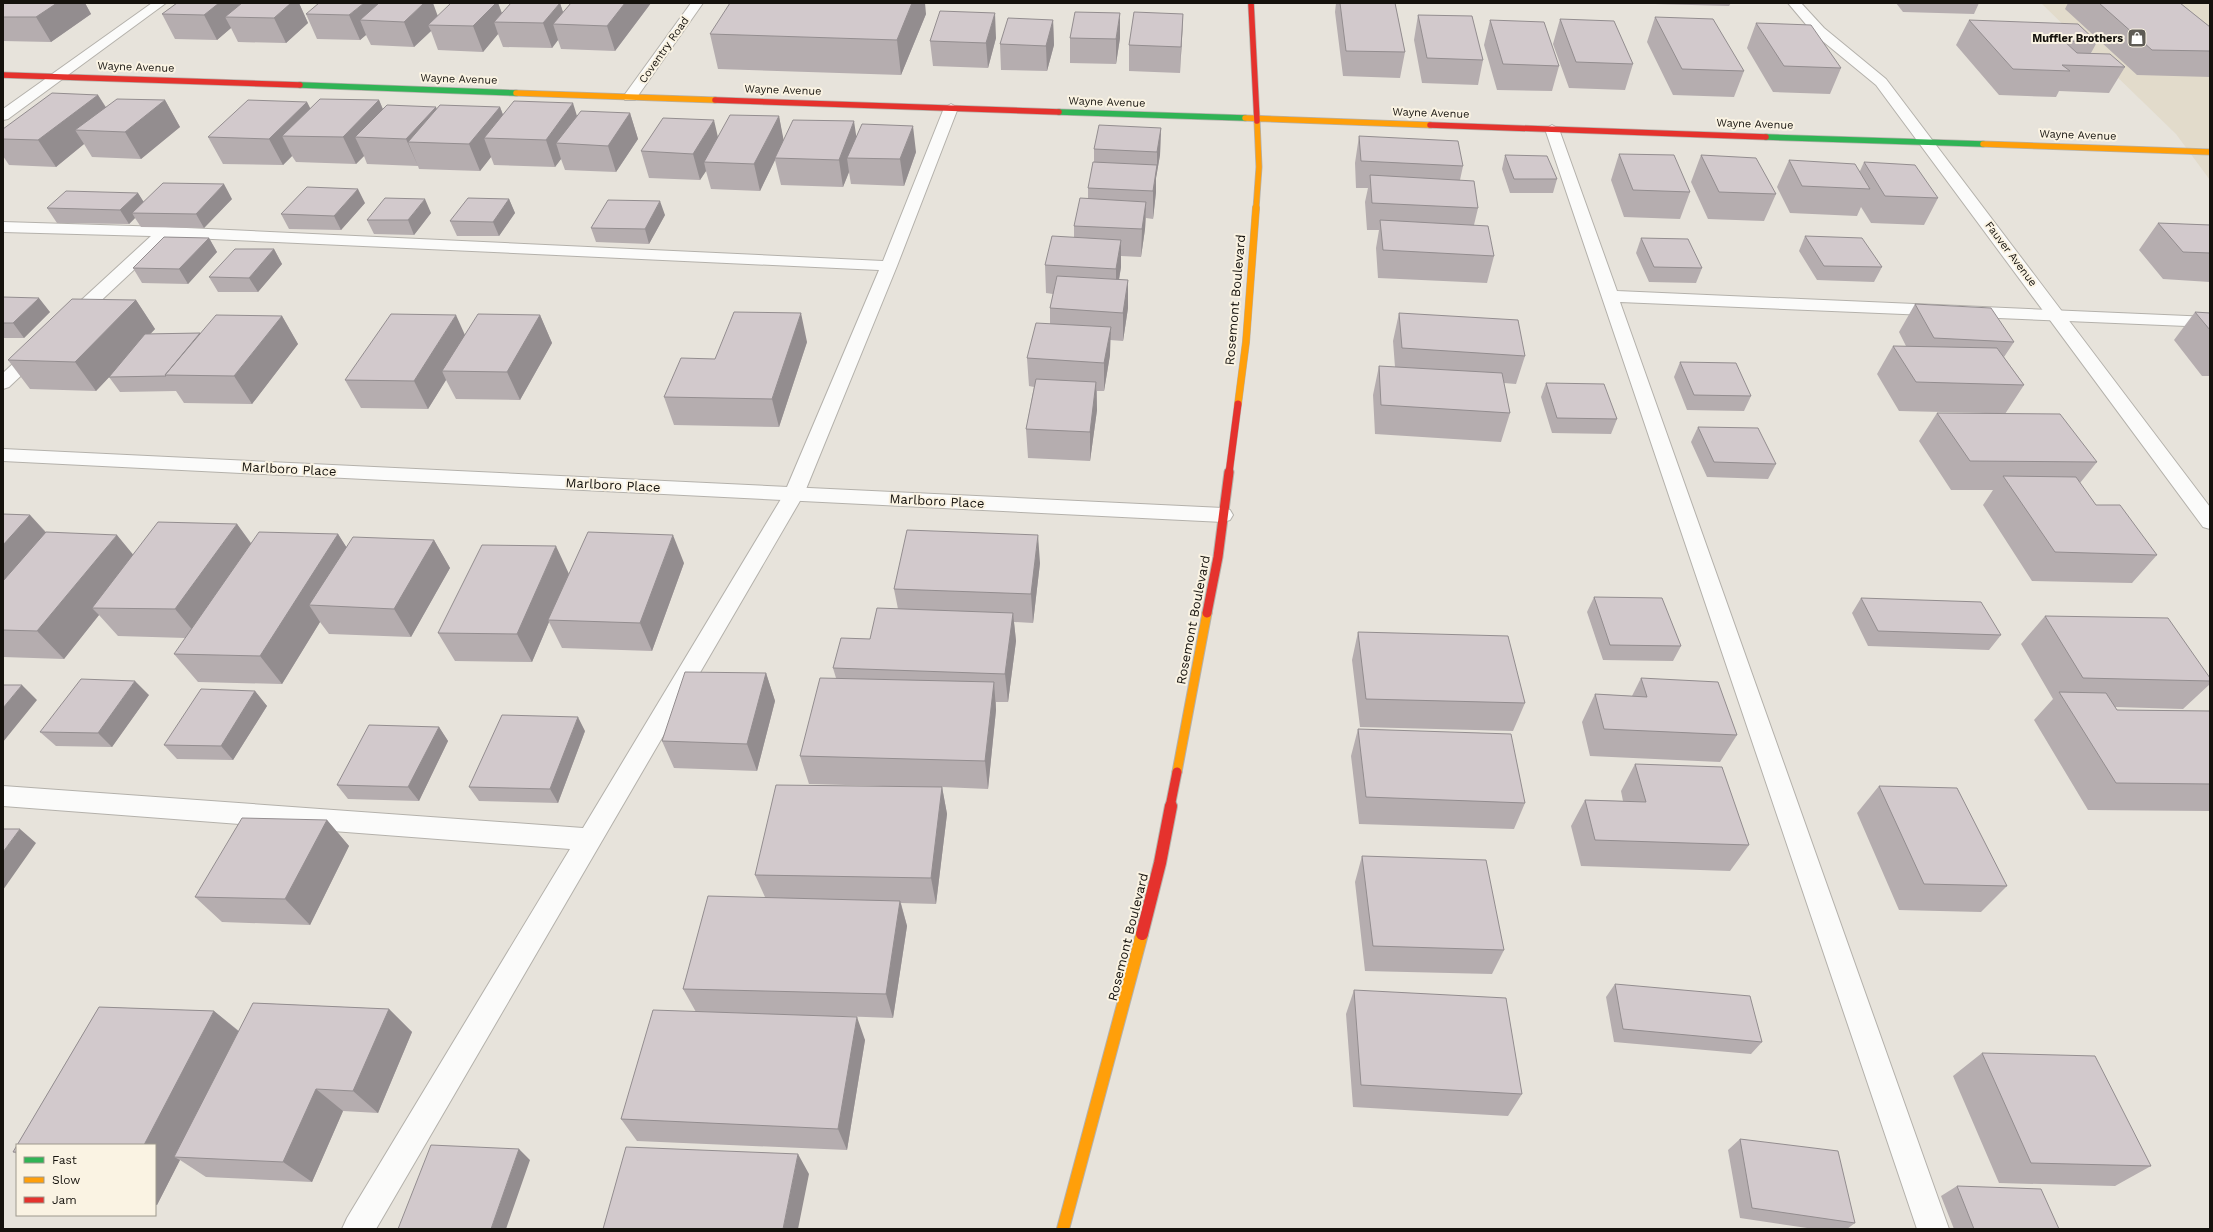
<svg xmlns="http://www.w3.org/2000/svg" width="2213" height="1232" viewBox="0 0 2213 1232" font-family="'Work Sans',sans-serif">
<rect width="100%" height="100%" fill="#e7e3db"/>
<path fill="#e2dbcb" d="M2041,3H2210V180L2176,134Z"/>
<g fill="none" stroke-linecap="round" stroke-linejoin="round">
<defs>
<path id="lane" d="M951,104L958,108L897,266L804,494L376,1229H342L347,1218L570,849L3,806V786L583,828L784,494L879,270L169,237L76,324H64L61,320L64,316L151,236L3,232V222L165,227L883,261L944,108Z
M1552,125L1559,129L1617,291L2210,317V327L1620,302L1949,1229H1917L1545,129Z
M38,345L44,346L47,350L44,354L9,387L3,389V373L32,346Z"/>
<path id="street" d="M152,3H166L8,119L3,120V109Z
M691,3H703L635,100H625L623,97Z
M1788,3H1801L1824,28L1886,79L2210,507V529L2203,527L1876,85L1814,34Z
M3,449L1223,508L1230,510L1233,515L1230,520L1223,522L3,461Z"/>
<path id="fast" d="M300,85L516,93
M1059,112L1245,118
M1766,137L1983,144"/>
<path id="slow-far3" d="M516,93L715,100
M1245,118L1430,125
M1983,144L2210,152
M1256,209L1259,167L1257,121"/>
<path id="slow-far2" d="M1238,404L1246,342L1256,208"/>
<path id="slow-far1" d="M1177,772L1207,613"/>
<path id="slow" d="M1063,1229L1142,934"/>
<path id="jam-far3" d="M1251,3L1257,121
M3,75L300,85
M715,100L1059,112
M1430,125L1766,137"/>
<path id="jam-far2" d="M1229,473L1238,404"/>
<path id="jam-far1" d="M1207,613L1218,557L1229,472
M1170,807L1177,772"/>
<path id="jam" d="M1142,934L1160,863L1171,806"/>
</defs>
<use href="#lane" stroke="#b4b1ab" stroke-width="2"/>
<use href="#street" stroke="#b4b1ab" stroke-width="2"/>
<use href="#fast" stroke="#b4b1ab" stroke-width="7"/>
<use href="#slow-far3" stroke="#b4b1ab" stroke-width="7"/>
<use href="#slow-far2" stroke="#b4b1ab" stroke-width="8"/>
<use href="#slow-far1" stroke="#b4b1ab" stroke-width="11"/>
<use href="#slow" stroke="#b4b1ab" stroke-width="14"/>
<use href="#jam-far3" stroke="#b4b1ab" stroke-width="7"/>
<use href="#jam-far2" stroke="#b4b1ab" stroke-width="8"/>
<use href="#jam-far1" stroke="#b4b1ab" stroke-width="11"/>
<use href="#jam" stroke="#b4b1ab" stroke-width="14"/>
<use href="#lane" fill="#fbfbfa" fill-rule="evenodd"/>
<use href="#street" fill="#fbfbfa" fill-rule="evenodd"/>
<use href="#fast" stroke="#30b455" stroke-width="5.5"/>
<use href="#slow-far3" stroke="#ff9f0a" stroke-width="5.5"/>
<use href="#slow-far2" stroke="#ff9f0a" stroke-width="7"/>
<use href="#slow-far1" stroke="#ff9f0a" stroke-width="9"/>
<use href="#slow" stroke="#ff9f0a" stroke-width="12"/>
<use href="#jam-far3" stroke="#e5322d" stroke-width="5.5"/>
<use href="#jam-far2" stroke="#e5322d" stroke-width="7"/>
<use href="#jam-far1" stroke="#e5322d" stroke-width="9"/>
<use href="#jam" stroke="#e5322d" stroke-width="12"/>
</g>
<path fill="#b5adaf" d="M3,3H85L91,14L51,42L3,41Z
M177,3H299L308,23L286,43L238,42L231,28L217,40L175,39L162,14Z
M498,3L502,13L560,3L563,13L571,3H651L615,51L561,49L558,40L552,48L503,47L498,34L483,52L438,50L431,31L414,47L371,45L366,35L360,40L317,39L306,14L438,16Z
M1336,3H1395L1405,52L1400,78L1343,76L1335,12Z
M1655,3H1731L1729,6L1655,4Z
M1896,3H1979L1974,14L1903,12Z
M2068,3H2180L2210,27V77L2137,75L2065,9Z
M926,14L901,75L718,69L710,34Z
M1183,14L1182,38L1180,73L1129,71V45Z
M1418,15L1483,60L1478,85L1422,83L1414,40Z
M1655,17L1744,71L1734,97L1673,95L1647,42Z
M1560,19L1633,64L1625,90L1569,88L1553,44Z
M1053,20L1054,45L1047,71L1001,70L1000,44Z
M1490,20L1559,66L1552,91L1497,90L1484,45Z
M1969,20L2097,42L2091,53L2125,67L2109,93L2059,91L2056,97L1999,95L1956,45Z
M1756,23L1841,68L1830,94L1773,92L1747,48Z
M996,38L988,68L933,66L930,41Z
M1070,38H1120L1116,64L1070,63Z
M98,95L106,107L165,100L180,127L141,159L92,157L84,144L56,167L9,165L3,156V129Z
M379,100L383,109H437L500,107L503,115L577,116L630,113L638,139L616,172L565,170L561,159L555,167L494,165L491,157L480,171L419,169L418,166L367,164L364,156L356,164L296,162L292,156L283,165L223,164L208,137L307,102L310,108Z
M779,116L783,140L856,136L916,152L904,186L851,184L849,172L843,187L781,185L775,160L760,191L711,189L706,171L700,180L649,178L641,151L718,137Z
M1161,128L1160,155L1156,178V192L1153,219L1146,218L1145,229L1141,257L1121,256V267L1119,280H1128V308L1123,341L1110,340V355L1104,391H1097V410L1090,461L1028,458L1026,429L1034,387L1029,386L1027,358L1050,324V308L1053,294L1046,293L1045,265L1074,237V226L1088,199V188L1094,163V149Z
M1359,136L1463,166L1460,180L1478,208L1474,225L1494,256L1487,283L1378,278L1376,248L1379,230H1367L1365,202L1368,188H1356L1355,163Z
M1619,154L1690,192L1680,219L1624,217L1611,180Z
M1505,155L1557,179L1553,193H1510L1502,169Z
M1701,155L1776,194L1764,221L1708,219L1691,182Z
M1789,160L1860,171L1864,162L1938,198L1924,225L1871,223L1861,207L1857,216L1790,213L1777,187Z
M138,193L143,202L232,199L204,228L141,227L135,218L129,224L57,223L47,208Z
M509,199L515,213L499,236H457L450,221Z
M365,203L341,230L289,229L281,214Z
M431,213L414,235L374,234L367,220Z
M665,215L649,244L596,242L591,228Z
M2158,223L2210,225V282L2163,279L2139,250Z
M1805,236L1882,267L1874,282L1817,280L1799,251Z
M209,238L217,252L188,284L142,283L133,268Z
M1641,238L1702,268L1696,283L1649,282L1636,253Z
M274,249L282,264L258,292H218L209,277Z
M3,297L50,312L24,338H3Z
M136,300L155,329L150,334L200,333L282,316L298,344L252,404L184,403L176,391L120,392L109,377L96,391L30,389L8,360Z
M1915,304L2014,342L2004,357L2024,385L2005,414L2097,462L2080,483L2096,505L2157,555L2132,583L2032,581L1983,505L1993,490H1951L1919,441L1937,413H1986L1899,411L1877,374L1893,346H1906L1899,332Z
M2195,312L2210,313V376H2202L2174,340Z
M1399,313L1525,356L1516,384L1504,383L1510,413L1501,442L1375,434L1373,395L1379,366L1395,367L1393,341Z
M540,315L552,343L520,400L456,399L446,380L428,409L361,408L345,380L465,335Z
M807,342L779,427L674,425L664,397L715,359Z
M1680,362L1751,396L1744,411L1687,410L1674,377Z
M1546,383L1617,419L1611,434L1552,433L1541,397Z
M1698,427L1776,464L1768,479L1707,477L1691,442Z
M3,514L30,515L46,532L133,555L237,524L251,543L338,534L346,547L434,540L450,568L411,637L329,634L320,622L282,684L198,682L174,654L186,638L118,636L99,615L64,659L3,657Z
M684,563L652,651L562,648L549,622L532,662L455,661L438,633L569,574Z
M1040,563L1033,623L1014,622L1016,641L1008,702H996V710L988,789L942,787L947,814L936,904L901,903L907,926L893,1018L839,1016L865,1040L847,1150L637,1141L621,1119L696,1012L683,989L765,897L755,875L920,787L809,784L800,756L836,678L833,668L870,639L898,609L894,589Z
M1594,597L1681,646L1673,661L1603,660L1587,612Z
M1861,598L2001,635L1989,650L1868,646L1852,613Z
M2045,616L2210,678V684L2183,709L2115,707L2117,710L2210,711V811L2088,810L2034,720L2053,699L2021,644Z
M1358,632L1525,703L1513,731L1360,727L1352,660Z
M766,673L775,701L757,771L674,768L662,741Z
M1641,678L1737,735L1720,762L1590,756L1582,722L1595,694L1632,696Z
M255,691L267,706L233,760L177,759L164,745Z
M149,695L112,747L56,746L40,732Z
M439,727L448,741L419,801L348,799L337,785Z
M1358,729L1525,803L1514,829L1359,824L1351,756Z
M585,731L558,803L479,801L469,787Z
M1635,764L1749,845L1730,871L1581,866L1571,826L1585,800L1623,801L1621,791Z
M1879,786L2007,886L1981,912L1899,910L1857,813Z
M327,820L349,846L310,925L222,922L195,897Z
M1362,856L1504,950L1492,974L1365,971L1355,882Z
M1615,984L1762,1042L1751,1054L1614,1042L1606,997Z
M1354,990L1522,1094L1508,1116L1353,1107L1346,1014Z
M253,1003L389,1009L412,1032L378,1113L343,1111L312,1182L206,1177L180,1160L157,1205H155V1145H17V1154L13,1152L99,1007L214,1011L239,1031Z
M1982,1053L2151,1166L2115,1186L1999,1183L1953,1076Z
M1740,1139L1855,1223L1847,1229H1814L1740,1218L1728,1150Z
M1957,1186L2059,1229H1954L1941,1196Z"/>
<path fill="#938d8f" d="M57,3H85L91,14L51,42L36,17Z
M219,3H258L225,17L231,28L217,40L204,15Z
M291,3H299L308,23L286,43L274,18Z
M364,3H383L360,20L366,35L360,40L349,15Z
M424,3H433L440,22L428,25L431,31L414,47L404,22Z
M496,3H498L505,22H494L498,34L483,52L473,26Z
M560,3L567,24H553L558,40L552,48L543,23Z
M625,3H651L615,51L607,26Z
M912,3H925L926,14L901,75L897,40Z
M995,13L996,38L988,68L986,43Z
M1120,13V38L1116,64V39Z
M1183,14L1182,38L1180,73L1181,47Z
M1053,20L1054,45L1047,71L1046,46Z
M98,95L114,121L75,130L84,144L56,167L38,140Z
M165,100L180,127L141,159L125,132Z
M379,100L390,127L355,137L364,156L356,164L343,137Z
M307,102L320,128L282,136L292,156L283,165L269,139Z
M573,103L581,129L556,143L561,159L555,167L546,140Z
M436,107L447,133L408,142L418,166L406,139Z
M500,107L510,133L484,138L491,157L480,171L469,144Z
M630,113L638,139L616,172L608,146Z
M779,116L784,142L775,158V160L760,191L754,164Z
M714,120L720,146L704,162L706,171L700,180L693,154Z
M854,121L858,148L847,158L849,172L843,187L839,160Z
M913,126L916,152L904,186L900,159Z
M1161,128L1160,155L1156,178V192L1153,219V191L1157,166V152Z
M224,184L232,199L204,228L196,214Z
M358,189L365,203L341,230L334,216Z
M138,193L147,207L132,213L135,218L129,224L120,210Z
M425,199L431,213L414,235L408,220Z
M509,199L515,213L499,236L493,222Z
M660,201L665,215L649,244L645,229Z
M1146,202L1145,229L1141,257L1142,229Z
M209,238L217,252L188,284L179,269Z
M1121,240V267L1116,297V269Z
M274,249L282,264L258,292L249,278Z
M1128,280V308L1123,341V313Z
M39,298L50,312L24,338L13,323Z
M136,300L155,329L96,391L75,362Z
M801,313L807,342L779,427L772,399Z
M456,315L469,344L442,371L446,380L428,409L414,381Z
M540,315L552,343L520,400L507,372Z
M282,316L298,344L252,404L234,376Z
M1111,327L1110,355L1104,391V363Z
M1096,382L1097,410L1090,461V432Z
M30,515L55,543L3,604V545Z
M237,524L257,552L199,638L175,609Z
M338,534L356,562L309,605L320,622L282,684L260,656Z
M117,535L140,563L92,608L99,615L64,659L37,631Z
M673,535L684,563L652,651L640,623Z
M1038,535L1040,563L1033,623L1031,594Z
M434,540L450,568L411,637L394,609Z
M556,546L569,574L548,620L549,622L532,662L517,634Z
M1013,613L1016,641L1008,702L1005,674Z
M766,673L775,701L757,771L747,744Z
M135,681L149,695L112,747L98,733Z
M994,682L996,710L988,789L985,761Z
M22,685L37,700L3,742V708Z
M255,691L267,706L233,760L221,746Z
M578,717L585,731L558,803L550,789Z
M439,727L448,741L419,801L408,787Z
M942,787L947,814L936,904L931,878Z
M327,820L349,846L310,925L285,899Z
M20,829L36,843L3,890V852Z
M900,901L907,926L893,1018L886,994Z
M389,1009L412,1032L378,1113L353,1091Z
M214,1011L243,1035L174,1157L180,1160L157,1205L155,1204V1145H144Z
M857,1017L865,1040L847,1150L838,1129Z
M316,1089L343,1111L312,1182L283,1162Z
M519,1149L530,1160L506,1229H491Z
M798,1154L809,1174L798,1229H783Z"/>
<path fill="#d2c9cc" stroke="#938d8f" d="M3,3H57L36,17H3Z
M177,3H219L204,15L162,14Z
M242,3H291L274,18L225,17Z
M319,3H364L349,15L306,14Z
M379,3H424L404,22L360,20Z
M451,3H496L473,26L428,25Z
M511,3H560L543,23L494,22Z
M571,3H625L607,26L553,24Z
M730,3H912L897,40L710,34Z
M1340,3H1395L1405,52L1346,51Z
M2099,3H2180L2210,27V51L2152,50Z
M940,11L995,13L986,43L930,41Z
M1075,12L1120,13L1116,39L1070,38Z
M1134,12L1183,14L1181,47L1129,45Z
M1418,15L1472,16L1483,60L1427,58Z
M1655,17L1713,19L1744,71L1682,69Z
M1008,18L1053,20L1046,46L1000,44Z
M1560,19L1614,21L1633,64L1576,62Z
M1490,20L1544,22L1559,66L1503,64Z
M1969,20L2078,24L2097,42L2064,41L2077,53L2110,54L2125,67L2062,65L2070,71L2013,69Z
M1756,23L1811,25L1841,68L1784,66Z
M52,93L98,95L38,140L3,139V129Z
M117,99L165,100L125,132L75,130Z
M320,99L379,100L343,137L282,136Z
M248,100L307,102L269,139L208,137Z
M514,101L573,103L546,140L484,138Z
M387,105L436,107L406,139L355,137Z
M440,105L500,107L469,144L408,142Z
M581,111L630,113L608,146L556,143Z
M730,115L779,116L754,164L704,162Z
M663,118L714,120L693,154L641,151Z
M793,120L854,121L839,160L775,158Z
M862,124L913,126L900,159L847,158Z
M1099,125L1161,128L1157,152L1094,149Z
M1359,136L1458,141L1463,166L1361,161Z
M1619,154L1674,155L1690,192L1633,190Z
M1505,155L1547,156L1557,179H1514Z
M1701,155L1756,158L1776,194L1719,192Z
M1789,160L1855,164L1870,189L1802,186Z
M1093,162L1157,165L1153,191L1088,188Z
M1864,162L1915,165L1938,198L1885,196Z
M1370,175L1474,181L1478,208L1372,203Z
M163,183L224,184L196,214L132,213Z
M307,187L358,189L334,216L281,214Z
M66,191L138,193L120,210L47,208Z
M385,198L425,199L408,220H367Z
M468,198L509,199L493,222L450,221Z
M1080,198L1146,202L1142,229L1074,226Z
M608,200L660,201L645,229L591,228Z
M1380,220L1488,226L1494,256L1383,250Z
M2158,223L2210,225V253L2183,252Z
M1052,236L1121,240L1116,269L1045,265Z
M1805,236L1862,238L1882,267L1824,266Z
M164,237L209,238L179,269L133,268Z
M1641,238L1688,239L1702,268L1654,267Z
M235,249H274L249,278L209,277Z
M1057,276L1128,280L1123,313L1050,308Z
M3,297L39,298L13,323H3Z
M72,299L136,300L75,362L8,360Z
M1915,304L1991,308L2014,342L1934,338Z
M734,312L801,313L772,399L664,397L681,358L715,359Z
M2195,312L2210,313V330Z
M1399,313L1518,320L1525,356L1402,348Z
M391,314L456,315L414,381L345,380Z
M478,314L540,315L507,372L442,371Z
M216,315L282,316L234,376L165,375Z
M1036,323L1111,327L1104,363L1027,358Z
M200,333L165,375L166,376L109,377L145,334Z
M1893,346L1997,348L2024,385L1916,382Z
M1680,362L1736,363L1751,396L1694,395Z
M1379,366L1502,373L1510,413L1381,405Z
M1036,379L1096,382L1090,432L1026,429Z
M1546,383L1604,384L1617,419L1557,418Z
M1937,413L2060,414L2097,462L1970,461Z
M1698,427L1758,428L1776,464L1714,462Z
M2003,476L2076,477L2096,505H2120L2157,555L2055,552Z
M3,514L30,515L3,545Z
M158,522L237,524L175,609L92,608Z
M907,530L1038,535L1031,594L894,589Z
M46,532L117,535L37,631L3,630V581Z
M259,532L338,534L260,656L174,654Z
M588,532L673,535L640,623L548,620Z
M353,537L434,540L394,609L309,605Z
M482,545L556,546L517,634L438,633Z
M1594,597L1662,598L1681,646L1610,645Z
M1861,598L1981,602L2001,635L1878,631Z
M877,608L1013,613L1005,674L833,668L841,638L870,639Z
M2045,616L2168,618L2210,678V681L2083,678Z
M1358,632L1508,636L1525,703L1366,699Z
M685,672L766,673L747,744L662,741Z
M820,678L994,682L985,761L800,756Z
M1641,678L1718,682L1737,735L1604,729L1595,694L1647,697Z
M81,679L135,681L98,733L40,732Z
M3,685H22L3,708Z
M201,689L255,691L221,746L164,745Z
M2059,692L2106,693L2117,710L2210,711V784L2116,783Z
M502,715L578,717L550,789L469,787Z
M369,725L439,727L408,787L337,785Z
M1358,729L1511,734L1525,803L1366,797Z
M1635,764L1722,767L1749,845L1595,840L1585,800L1646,802Z
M776,785L942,787L931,878L755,875Z
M1879,786L1957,788L2007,886L1924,884Z
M242,818L327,820L285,899L195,897Z
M3,829H20L3,852Z
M1362,856L1486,860L1504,950L1373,946Z
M708,896L900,901L886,994L683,989Z
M1615,984L1750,996L1762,1042L1623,1029Z
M1354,990L1506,998L1522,1094L1361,1085Z
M253,1003L389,1009L353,1091L316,1089L283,1162L174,1157Z
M99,1007L214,1011L144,1145H17V1152H13Z
M653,1010L857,1017L838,1129L621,1119Z
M1982,1053L2095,1056L2151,1166L2031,1163Z
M1740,1139L1838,1151L1855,1223L1752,1208Z
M431,1145L519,1149L491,1229H398Z
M626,1147L798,1154L783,1229H603Z
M1957,1186L2041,1189L2059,1229H1974Z"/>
<defs>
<symbol id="shop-square" viewBox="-11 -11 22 22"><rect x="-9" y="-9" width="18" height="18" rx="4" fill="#5e5b55" stroke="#faf3e3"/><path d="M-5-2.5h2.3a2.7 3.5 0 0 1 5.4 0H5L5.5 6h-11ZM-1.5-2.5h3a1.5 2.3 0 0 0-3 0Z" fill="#fff"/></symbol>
</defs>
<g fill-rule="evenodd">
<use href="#shop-square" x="2126" y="27" width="22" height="22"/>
</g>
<g text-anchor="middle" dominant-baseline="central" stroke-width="4" stroke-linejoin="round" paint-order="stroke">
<g font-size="11" font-weight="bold" fill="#15120d" stroke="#faf3e3" text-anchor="end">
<text x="2123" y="38">Muffler Brothers</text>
</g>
<g font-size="11" fill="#15120d" stroke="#faf3e3">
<text transform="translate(664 50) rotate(-55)">Coventry Road</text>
<text transform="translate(136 67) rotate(2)">Wayne Avenue</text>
<text transform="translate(459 79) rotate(2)">Wayne Avenue</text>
<text transform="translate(783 90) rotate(2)">Wayne Avenue</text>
<text transform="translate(1107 102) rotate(2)">Wayne Avenue</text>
<text transform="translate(1431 113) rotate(2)">Wayne Avenue</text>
<text transform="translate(1755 124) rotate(2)">Wayne Avenue</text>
<text transform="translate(2078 135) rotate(2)">Wayne Avenue</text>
<text transform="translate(2011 254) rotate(53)">Fauver Avenue</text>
</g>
<g font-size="13" fill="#15120d" stroke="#faf3e3">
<text transform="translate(1235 300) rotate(-85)">Rosemont Boulevard</text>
<text transform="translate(289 469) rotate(3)">Marlboro Place</text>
<text transform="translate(613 485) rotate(3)">Marlboro Place</text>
<text transform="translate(937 501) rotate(3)">Marlboro Place</text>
<text transform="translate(1193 620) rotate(-79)">Rosemont Boulevard</text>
<text transform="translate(1128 937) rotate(-76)">Rosemont Boulevard</text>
</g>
</g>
<rect width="2213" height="1232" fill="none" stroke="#15120d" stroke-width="8"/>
<rect x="16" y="1144" width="140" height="72" fill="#faf3e3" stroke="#9e998d"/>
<rect x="24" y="1157" width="20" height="6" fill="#30b455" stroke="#9e998d"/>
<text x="52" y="1164" font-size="12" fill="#15120d">Fast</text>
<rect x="24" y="1177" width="20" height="6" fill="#ff9f0a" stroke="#9e998d"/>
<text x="52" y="1184" font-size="12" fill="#15120d">Slow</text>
<rect x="24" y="1197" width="20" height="6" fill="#e5322d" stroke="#9e998d"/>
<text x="52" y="1204" font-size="12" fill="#15120d">Jam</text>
</svg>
